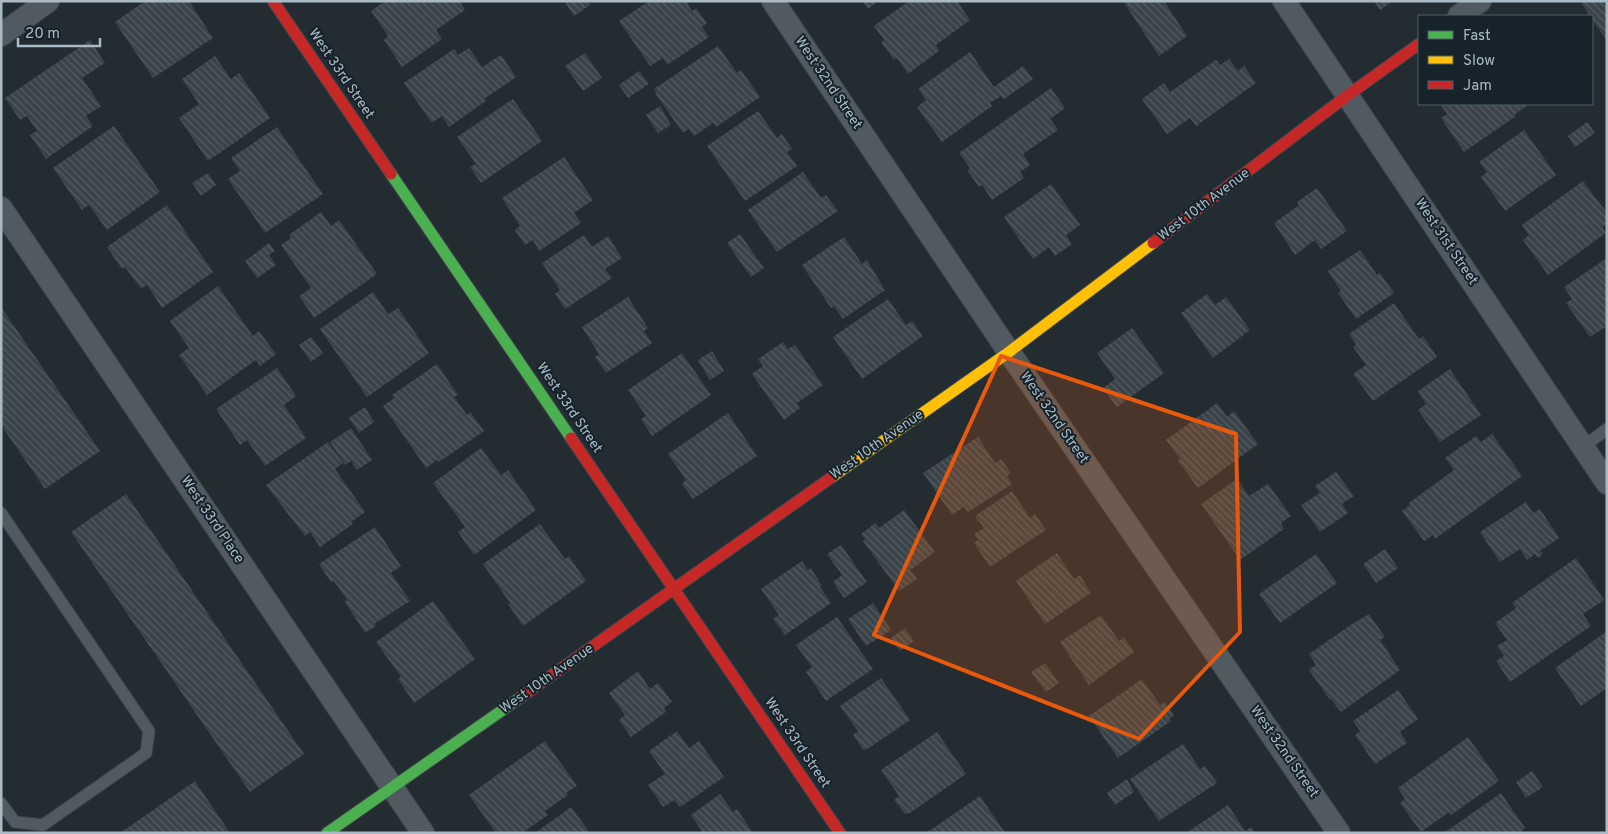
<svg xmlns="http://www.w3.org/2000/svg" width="1608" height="834" viewBox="0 0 1608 834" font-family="Overpass,sans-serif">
<defs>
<pattern id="building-back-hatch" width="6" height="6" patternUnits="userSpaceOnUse" patternTransform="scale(1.25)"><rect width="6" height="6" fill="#3a4348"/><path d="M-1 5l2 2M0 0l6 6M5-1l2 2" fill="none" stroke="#545c61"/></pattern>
</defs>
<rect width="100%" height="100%" fill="#222c31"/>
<path fill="url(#building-back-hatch)" d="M145,1H189L213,38L153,78L115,22Z
M385,1H460L465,10L436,30L442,39L402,67L384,40L388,36L371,11Z
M564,1H587L590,5L574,16Z
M649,1H686L692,11L696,8L707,23L702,27L709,37L667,65L663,58L650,66L619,21Z
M862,1H878L868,9Z
M909,1H957L970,20L936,45L939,51L908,74L897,58L894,60L881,42L884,40L874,26Z
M1123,1H1164L1187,36L1159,56Z
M1374,1H1393L1380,10Z
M1580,1H1607V41L1592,19V16H1590Z
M90,40L105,63L82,78L101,106L86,116L93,126L46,159L30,135L37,131L27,116L20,120L5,98Z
M718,46L737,73L741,70L760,97L716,127L713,123L694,136L689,129L683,133L657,96L654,89Z
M469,48L482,67L501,55L516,77L484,99L486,101L449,127L442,116L432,123L404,83L454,49L458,55Z
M970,52L994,87L1023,66L1033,79L1004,99L1001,96L990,103L992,106L942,142L917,107L926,100L918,89Z
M585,53L602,78L583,91L565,66Z
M215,56L231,79L239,73L270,118L208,161L179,118L199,104L182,79Z
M1229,59L1238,71L1244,66L1256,83L1196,126L1190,118L1167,134L1142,99L1164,83L1170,92L1216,60L1220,65Z
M639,71L649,84L628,98L619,85Z
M1051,88L1065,108L1050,119L1058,130L1023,154L1030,165L1020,172L1024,178L992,200L982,185L979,187L967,170L970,168L959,153Z
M513,99L542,141L481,183L470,167L476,164L457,137Z
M1440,104H1530L1515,114L1516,116L1464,152L1441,118L1447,114Z
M660,106L671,125L658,133L646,115Z
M758,111L777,138L782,134L792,149L787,152L797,166L745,201L707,146Z
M1587,122L1595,133L1575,147L1568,136Z
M114,126L160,192L107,230L89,205L82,210L53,168Z
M277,127L323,194L265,233L228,179L240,171L231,158Z
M1524,130L1556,175L1505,211L1481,177L1487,172L1479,162Z
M564,157L593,200L574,213L581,223L539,251L533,240L525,245L515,230L520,226L502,198Z
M803,172L821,198L826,195L838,211L777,252L748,210Z
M208,173L216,185L201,196L192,183Z
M1583,181L1607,213V224L1602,227L1606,233L1548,275L1523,240L1529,235L1522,225Z
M1051,184L1080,225L1066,235L1072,244L1055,256L1049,247L1033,259L1004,217Z
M1317,188L1347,231L1321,249L1315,240L1295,255L1274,223L1299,205L1297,202Z
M167,205L213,272L162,308L147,285L141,289L125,267L122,269L107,247Z
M321,212L331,226L339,220L377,274L314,318L299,296L311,288L281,245L291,238L289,235Z
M740,234L764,268L751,277L727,243Z
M584,235L592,247L608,236L622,258L605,269L612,278L565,309L555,294L560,290L542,263Z
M844,237L862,264L867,260L885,290L843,319L834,306L831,308L802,265Z
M269,243L275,251L269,255L276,265L257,278L245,261Z
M1360,250L1377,275L1380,273L1394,293L1356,319L1338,293L1341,291L1328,271Z
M1607,258V326L1590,337L1566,303L1572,299L1564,287Z
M218,286L253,336L259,331L276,354L260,366L256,360L207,395L179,355L189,348L170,321Z
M373,292L388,314L398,308L429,353L367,397L320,329Z
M1207,294L1215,305L1226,297L1250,330L1213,358L1181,313Z
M628,297L648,328L644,331L652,343L606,373L595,357L599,354L582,327Z
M888,299L906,325L912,321L923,336L862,379L833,337Z
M1394,303L1419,339L1423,336L1437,357L1373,401L1353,374L1366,365L1353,347L1356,344L1349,334Z
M1,307L100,451L45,489L1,425Z
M1132,328L1164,373L1117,407L1103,388L1115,379L1097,353Z
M311,337L323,353L311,362L299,345Z
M783,342L788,349L795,345L823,385L797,403L800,408L784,420L752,374L763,366L758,359Z
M712,351L724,371L710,380L698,360Z
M682,353L711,395L652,436L641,419L646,416L628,390Z
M437,364L458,395L454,397L467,415L470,412L484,431L439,462L437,460L426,468L383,406L394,398L392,395Z
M277,368L296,396L284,405L306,438L265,466L247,440L240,445L216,409Z
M1450,369L1481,415L1440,442L1418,410L1426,404L1418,391Z
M1217,403L1227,417L1234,411L1258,444L1198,488L1178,461L1180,459L1166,440Z
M365,407L374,422L359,433L349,418Z
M728,413L757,456L693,499L682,484L686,480L668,454Z
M351,428L372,460L357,470L351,461L345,465L330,442Z
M1492,434L1522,476L1435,539L1433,535L1424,541L1402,511L1410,505L1409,503L1454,470L1445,458L1476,436L1481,442Z
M978,437L995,463L1001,459L1011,473L1007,476L1012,484L968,512L964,507L952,515L923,473Z
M328,442L343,463L335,469L365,512L351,522L353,524L320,547L310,532L305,536L266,485Z
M481,448L501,475L508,470L536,510L474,555L458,532L465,527L433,483Z
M1336,472L1354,496L1342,504L1348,513L1320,532L1301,505L1320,493L1315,486Z
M1237,479L1249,496L1268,484L1291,516L1281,523L1284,529L1240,560L1201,504Z
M1012,491L1030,518L1035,514L1046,530L990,567L974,543L978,540L974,534L984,528L975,516Z
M126,494L304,754L250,792L71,532Z
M1526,502L1533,513L1540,509L1559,538L1540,551L1543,554L1538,558L1535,554L1527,560L1520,549L1500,562L1480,532Z
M904,510L935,552L910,570L917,579L899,591L863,541L865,539L861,534L875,523L879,528Z
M540,524L565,559L569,556L586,581L523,626L508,604L510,603L483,564Z
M375,527L401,566L391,573L410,601L374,624L376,626L365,633L345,602L347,600L334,581L331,582L319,564Z
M841,545L867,582L844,598L833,582L842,575L827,554Z
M1385,549L1398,568L1376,583L1363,564Z
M1057,553L1074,579L1080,575L1091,593L1045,624L1016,581Z
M1316,554L1337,583L1280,623L1259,594Z
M1576,558L1604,600L1583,614L1591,626L1510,682L1496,661L1504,656L1497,646L1507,640L1495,623L1516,608L1512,603Z
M802,561L808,570L811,568L822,586L820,587L831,603L785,635L773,619L779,615L761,589Z
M433,601L475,659L414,703L398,679L401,677L376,642Z
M873,603L891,630L866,646L848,619Z
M1369,614L1385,637L1380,640L1400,670L1341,712L1331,699L1330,700L1309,670L1316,665L1309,654L1352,624Z
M1101,615L1119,641L1124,637L1134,652L1089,685L1060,642Z
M837,617L873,669L826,701L806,672L812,667L796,645Z
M905,628L914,641L900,651L891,638Z
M1607,631V688L1581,706L1555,668Z
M1045,663L1059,683L1046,692L1031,672Z
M638,671L650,689L658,683L672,702L664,708L666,712L631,737L619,720L625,715L609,693Z
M881,678L910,720L869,748L863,750L853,735L858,731L840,706Z
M1142,679L1160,705L1165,702L1174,716L1169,719L1171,721L1118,758L1089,716Z
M1398,690L1418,719L1400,732L1407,743L1375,764L1355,735L1360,731L1353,721Z
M677,731L689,748L699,741L724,777L680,807L674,800L663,807L648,785L665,774L649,751Z
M937,732L966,774L910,813L905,814L894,800L899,796L881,770Z
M1468,737L1499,781L1451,815L1449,812L1421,832L1400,803L1405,799L1398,788Z
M545,741L577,786L566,793L568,795L545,811L548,815L522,833H496L469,795Z
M1183,744L1200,769L1205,766L1217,783L1159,821L1130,779Z
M1532,771L1543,787L1526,798L1516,782Z
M1127,779L1134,792L1115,805L1107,793Z
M195,781L230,833H120Z
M1501,793L1525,828L1519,833H1444Z
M720,794L733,812L737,809L753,833H703L691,815Z
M980,796L1005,833H926Z
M1228,805L1245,831L1251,827L1255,833H1186Z
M571,807L590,833H535Z"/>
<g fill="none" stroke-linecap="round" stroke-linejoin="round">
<defs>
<path id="lane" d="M1583,447L1607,429
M1,513L149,731L146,753L43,825L15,822L1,803"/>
<path id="street" d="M773,1L1009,352L1339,833
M1284,1L1607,483
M1459,16L1480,1
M1,35L48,1
M1,208L423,833"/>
<path id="fast" d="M391,174L571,438
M327,833L521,697"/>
<path id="slow" d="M832,477L1009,352L1153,243"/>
<path id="jam" d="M273,1L391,174
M1153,243L1348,95L1419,44
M571,438L840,833
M521,697L832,477"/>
</defs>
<use href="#lane" stroke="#40474c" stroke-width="13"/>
<use href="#street" stroke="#40474c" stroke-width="24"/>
<use href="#fast" stroke="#40474c" stroke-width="13"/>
<use href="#slow" stroke="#40474c" stroke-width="13"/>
<use href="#jam" stroke="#40474c" stroke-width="13"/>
<use href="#lane" stroke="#515a60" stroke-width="11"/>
<use href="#street" stroke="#515a60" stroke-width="22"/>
<use href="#fast" stroke="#4caf50" stroke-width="11"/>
<use href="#slow" stroke="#ffc107" stroke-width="11"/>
<use href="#jam" stroke="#c62828" stroke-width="11"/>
</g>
<path fill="#e8590c" fill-opacity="0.2" stroke="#e8590c" stroke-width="4" stroke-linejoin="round" d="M1001,356L1236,434L1240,632L1139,739L874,635Z"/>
<g text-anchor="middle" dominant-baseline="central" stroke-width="4" stroke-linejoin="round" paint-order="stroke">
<g font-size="14" fill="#a9bac5" stroke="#16232b">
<text transform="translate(341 74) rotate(56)">West 33rd Street</text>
<text transform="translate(828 83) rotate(56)">West 32nd Street</text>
<text transform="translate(1204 205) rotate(-37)">West 10th Avenue</text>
<text transform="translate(1446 242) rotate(56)">West 31st Street</text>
<text transform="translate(569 408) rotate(56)">West 33rd Street</text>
<text transform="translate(1054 418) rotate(55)">West 32nd Street</text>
<text transform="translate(877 445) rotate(-35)">West 10th Avenue</text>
<text transform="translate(212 520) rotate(56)">West 33rd Place</text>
<text transform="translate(547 679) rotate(-35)">West 10th Avenue</text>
<text transform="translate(797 743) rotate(56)">West 33rd Street</text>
<text transform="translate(1284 752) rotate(55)">West 32nd Street</text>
</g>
</g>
<rect width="1608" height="834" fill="none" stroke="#a9bac5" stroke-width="5"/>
<rect x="1418" y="15" width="175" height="90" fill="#16232b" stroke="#515f69"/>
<rect x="1428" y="31" width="25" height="8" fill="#4caf50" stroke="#515f69"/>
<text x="1463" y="40" font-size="15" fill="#a9bac5">Fast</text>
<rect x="1428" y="56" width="25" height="8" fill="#ffc107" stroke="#515f69"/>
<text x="1463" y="65" font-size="15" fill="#a9bac5">Slow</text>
<rect x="1428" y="81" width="25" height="8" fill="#c62828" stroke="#515f69"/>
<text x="1463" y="90" font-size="15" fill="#a9bac5">Jam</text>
<path d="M18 38v8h82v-8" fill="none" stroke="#a9bac5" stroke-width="2.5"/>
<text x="25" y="38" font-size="15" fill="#a9bac5" stroke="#16232b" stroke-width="4" paint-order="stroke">20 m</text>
</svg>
